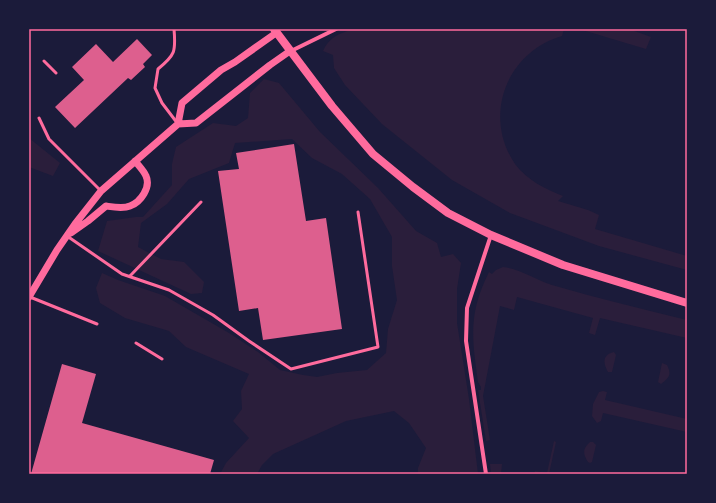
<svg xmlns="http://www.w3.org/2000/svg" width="716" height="503" viewBox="0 0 716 503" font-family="'Source Serif 4',serif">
<rect width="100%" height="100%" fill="#1b1b3a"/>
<path fill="#2a1e3b" d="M354,29H564L562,36C507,52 482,115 515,164C527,180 545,189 563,196L558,201L588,210L599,215L595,229L687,256V270L599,246L510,213L452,180L382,124L345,85L334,68L333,55L323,51C329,37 340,33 354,29Z
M579,29H629L651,37L646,49Z
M264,79L279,83L320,132L378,188L416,231L437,243L441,257L453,254L461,263L457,289V323L469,399L478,474H418V468L426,448L409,423L394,411L346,421L273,454L262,465L257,474H220L226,463L249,438L233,421L242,409L241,391L249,374L186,347L169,331L125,318L100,303L96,288L102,273L118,280L165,296L229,333L258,352L280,370L303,375L317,377L337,373L367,370L386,353L388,329L397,300L392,266V237L370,199L342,174L312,158L292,139L235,143L229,163L189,179L167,204L141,223L138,247L161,259L184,262L204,282L202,293L191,294L98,251L107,221L136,217H143L172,185V164L176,147L213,123L236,126L248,118L250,93Z
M29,138L60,163L53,176L29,167Z
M503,267C521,269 535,280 552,285C597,298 642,309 687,320V338L600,318L595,335L589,333L593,318L517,297L514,310L500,306L483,396L490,440L486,441L478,390H481V387L478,382C472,338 468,314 489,272L492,274L496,270Z
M614,352L616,355L612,372H608C603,363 602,355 614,352Z
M662,363L667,365C672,375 669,378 661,384L658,382Z
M603,391L607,392L605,400L687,419V432L603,413L601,421L597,423L592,416L593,404L599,392Z
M554,441L556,442L549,474H534L535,471L547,473Z
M590,442H593L596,445L592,462L590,463L588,462C583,454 582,449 590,442Z
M490,464H502L501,474H491Z"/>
<path fill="#dd5f8e" d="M137,39L152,55L143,64L145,67L131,80L128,78L75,128L55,107L84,80L72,67L96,44L113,62Z
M294,144L306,221L326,218L342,329L263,340L258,308L239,311L218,171L239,169L236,153Z
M62,364L96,374L82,423L214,460L210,474H31Z"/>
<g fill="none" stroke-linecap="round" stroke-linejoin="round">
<path stroke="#ff6b9d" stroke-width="3" d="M174,29C176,52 175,55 158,69L155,88L162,103L178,124
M44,61L56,73
M39,118L49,139L101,191
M67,236L122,274L169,290L213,315L249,341L291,369L378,347L358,212
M130,276L201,202
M30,297L97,324
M136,343L162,359"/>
<path stroke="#ff6b9d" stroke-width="4" d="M291,51L336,29
M486,474L466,341L467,308L491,235"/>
<path stroke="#ff6b9d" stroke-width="7" d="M178,124L182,103L221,70L235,62L276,33
M178,124L196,123L270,65L290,51
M71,233L88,221L106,206C113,207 123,209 130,206C141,202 151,187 146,176C144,171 139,166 135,161
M29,297L57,250L75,224L101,191L178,124"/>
<path stroke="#ff6b9d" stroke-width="8" d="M274,29L332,106L373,154L413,187L448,213L491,235L563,265L687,303"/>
</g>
<rect width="716" height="503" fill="none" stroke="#1b1b3a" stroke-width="60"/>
<rect x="30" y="30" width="656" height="443" fill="none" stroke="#ff6b9d" stroke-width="1.5"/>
</svg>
